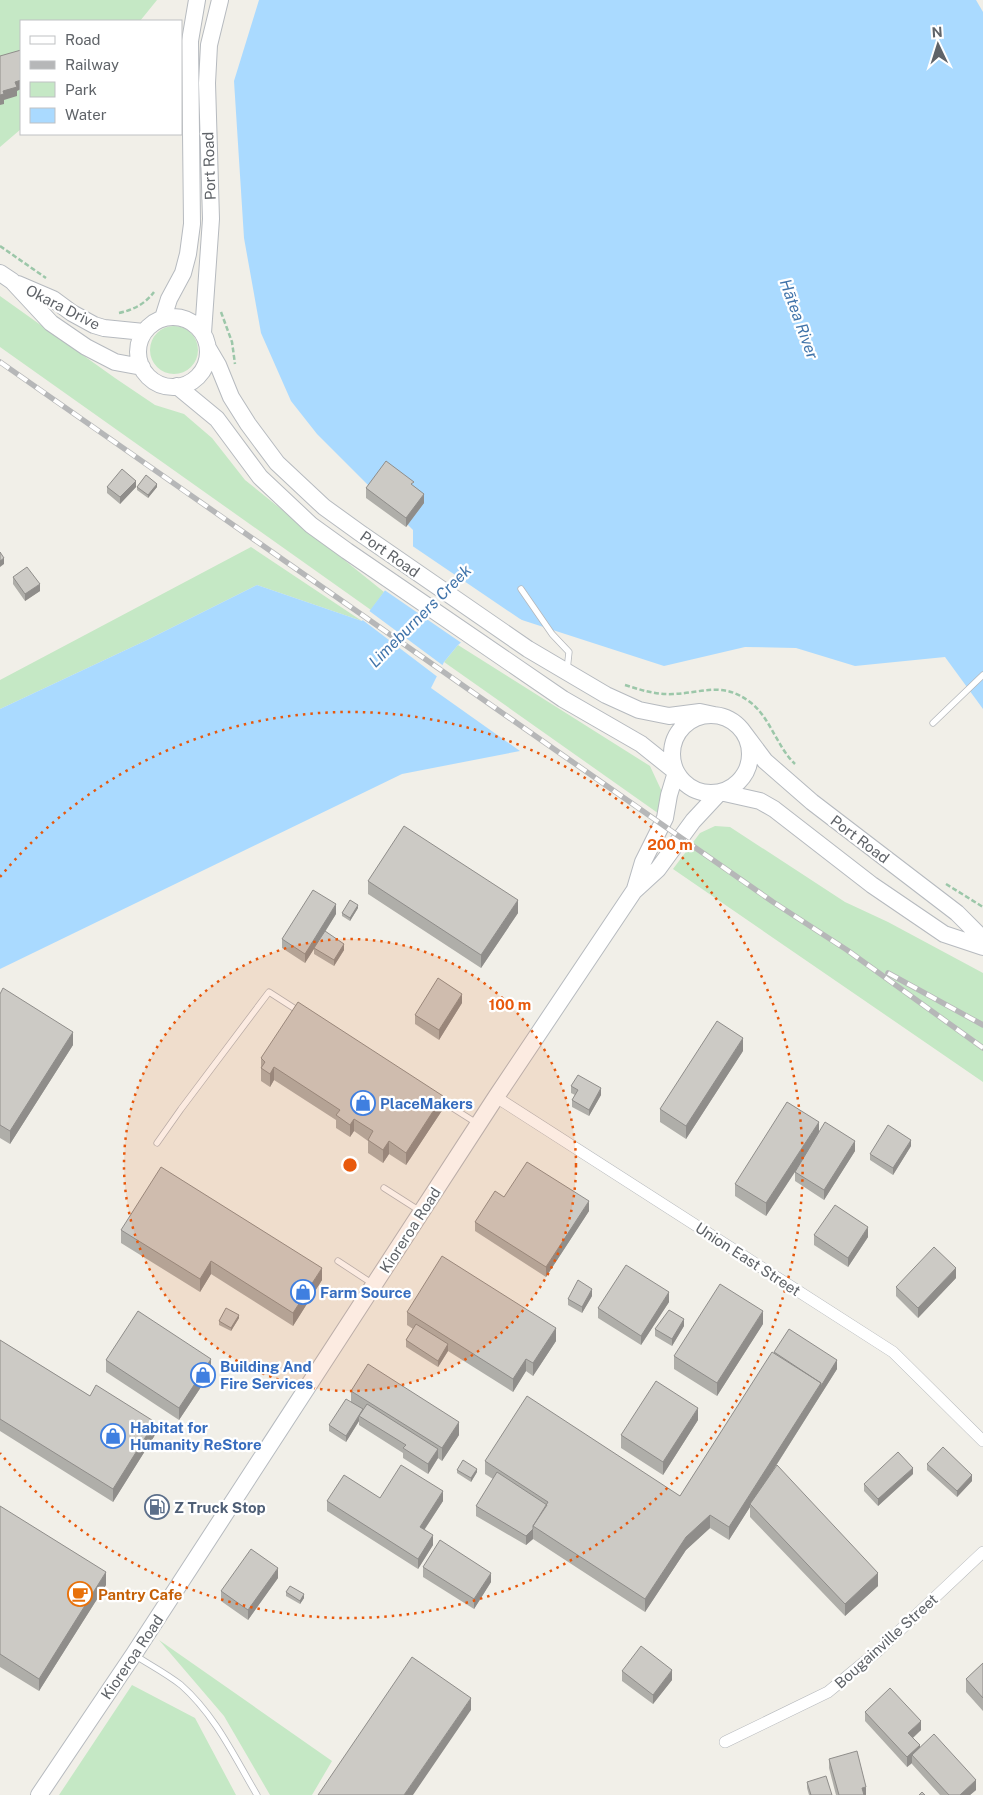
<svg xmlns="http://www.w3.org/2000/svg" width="983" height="1795" viewBox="0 0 983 1795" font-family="'Public Sans',sans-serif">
<rect width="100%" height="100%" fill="#f1efe8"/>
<path fill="#c5e8c5" d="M0,0H157L140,21H21V129L0,147Z
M0,296L115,378L155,405L184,414L212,438L245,480L384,592L371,610L0,347Z
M150 350a24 24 0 1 1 48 0a24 24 0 1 1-48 0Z
M251,547L362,621L257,585L147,640L0,709V680Z
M458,645L650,766L663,794L662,816L444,662Z
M715,826L730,827L845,902L888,922L983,973V1082L673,869L700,833Z
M159,1640L332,1761L312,1795H270L224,1716Z
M132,1685L195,1718L236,1795H59Z"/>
<path fill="#aadaff" d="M259,0H976L983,12V709L945,657L855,666L796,648L745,647L664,666L497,612L458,645L444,662L431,688L520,751L402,774L0,969V709L147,640L257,585L362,621L413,553V530L317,434L291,401L261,333L244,238L234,81Z"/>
<path fill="#f1efe8" d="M411,545L526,623L498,614L463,644L383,589L411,552Z
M368,610L445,667L439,678L360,618H362Z"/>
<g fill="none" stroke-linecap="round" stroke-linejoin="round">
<defs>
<path id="lane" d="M521,589L552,634L569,652L567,670
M933,723L983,675
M437,1098L478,1124
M157,1143L181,1109L269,992L300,1012
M384,1188L420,1211
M338,1261L373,1284
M136,1656C150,1665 167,1674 181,1685C215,1715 234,1756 257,1795"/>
<path id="street" d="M496,1097L893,1352L983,1441
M725,1742L828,1692L879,1650L983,1552"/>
<path id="secondary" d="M0,273L12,281L51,323L86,347L115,362L142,367
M18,284L53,299L72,313L94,325L104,328L144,332
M138 352a35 35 0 1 1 70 0a35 35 0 1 1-70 0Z
M163,318L169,299L183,273L188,254L192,224L190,41L197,0
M203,333L211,219L207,83L209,45L220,0
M208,348L218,365L231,397L248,424L277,463L324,507L360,533L528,649L606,695L639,710L669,716L700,712L714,715
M177,386L217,419L260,477L311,525L347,551L563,699L641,744L676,772L669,795L665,818L643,862L635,889
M672 754a39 39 0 1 1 78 0a39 39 0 1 1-78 0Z
M744,733L765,761L812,802L957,913L983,939
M39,1795L134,1654L496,1097L634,891L658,869L693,821L720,792L760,801L774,809L872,885L944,934L983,947"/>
</defs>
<use href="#lane" stroke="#b5b8bc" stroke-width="7"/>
<use href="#street" stroke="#b5b8bc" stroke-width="12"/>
<use href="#secondary" stroke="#b6babf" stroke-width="18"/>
<path stroke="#9cc7a9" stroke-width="2.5" stroke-dasharray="5 2.5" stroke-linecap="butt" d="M0,246L46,278
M221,312L232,342L235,364
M119,313C133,310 145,304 154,292
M625,685C641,690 656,695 673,694C703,693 722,681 750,702C770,717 777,747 795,764
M946,884L983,907"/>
<use href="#lane" stroke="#fff" stroke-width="5.5"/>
<use href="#street" stroke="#fff" stroke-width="11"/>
<use href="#secondary" stroke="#fff" stroke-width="16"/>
<defs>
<path id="rail" d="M0,362L773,902L847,950L983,1048
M888,973L983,1025"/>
</defs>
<use href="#rail" stroke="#b6b7b8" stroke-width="5.5"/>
<use href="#rail" stroke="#fff" stroke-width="4" stroke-dasharray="11" stroke-linecap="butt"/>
</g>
<path fill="#afaea9" d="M414,486L424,503L406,527L366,498V488Z
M107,487H136L120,504L107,493Z
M137,487H157L148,498L137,490Z
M13,577L40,591L25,601L13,584Z
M368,881L518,913L481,968L368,894Z
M358,908L350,921L342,916V913Z
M336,914L325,932L344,950L334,966L314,954V949L305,963L282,948V939Z
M0,994L73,1045L10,1144L0,1138Z
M462,1003L439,1040L415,1024V1015Z
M743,1051L686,1139L660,1122V1109Z
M261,1058L443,1109L406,1165L389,1154L383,1163L368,1153V1141L354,1131L350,1137L336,1128V1120L274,1080L270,1087L261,1081Z
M571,1086L601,1095L589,1116L572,1107V1100L575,1095L571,1093Z
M819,1132L855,1151L824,1200L795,1181V1172L766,1216L735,1196V1184Z
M911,1146L893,1175L870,1160V1154Z
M504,1197L589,1211L546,1277L475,1231V1222Z
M121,1230L322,1280L293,1326L211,1274L200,1292L121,1243Z
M814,1235L868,1237L848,1267L814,1245Z
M956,1278L918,1318L896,1296V1287Z
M592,1296L582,1313L568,1305V1299Z
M669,1302L641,1345L598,1318V1308Z
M407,1312L556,1341L533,1376L526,1371L513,1392L448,1351L438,1367L406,1347V1340L413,1329L407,1325Z
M239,1318L231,1331L219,1325V1321Z
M763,1324L717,1396L674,1369V1356Z
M684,1326L672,1346L655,1336V1329Z
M0,1340L90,1396L155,1435L113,1502L0,1431Z
M774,1352L837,1369L774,1469L878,1586L845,1616L750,1517V1507L729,1540L710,1528L686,1550L645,1612L533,1539L526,1545L476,1516V1506L493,1479L485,1474V1461L680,1496Z
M106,1360L211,1372L179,1420L106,1372Z
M351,1391L459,1435L442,1461L438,1458L428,1474L403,1458V1453L359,1425V1421L346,1442L329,1431V1425L351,1402Z
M698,1420L663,1475L621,1448V1435Z
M927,1464L972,1481L957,1497L927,1470Z
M457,1470L477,1472L471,1482L457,1473Z
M913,1474L878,1506L864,1491V1484Z
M380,1498L443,1501L425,1529L433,1545L418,1569L327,1511V1501Z
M0,1506L106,1585L39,1691L0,1667Z
M423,1567L491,1582L474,1609L423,1577Z
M278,1578L248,1620L221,1601V1591Z
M286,1592L304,1598L300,1604L286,1596Z
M983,1663V1711L966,1692V1679Z
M622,1671L672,1680L653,1704L622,1681Z
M865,1712L921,1730L913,1738L920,1747L976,1790L970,1795H940L912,1764V1763L907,1767L865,1721Z
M829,1759L866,1795H836L829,1768Z
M807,1782L832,1795H809L807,1788Z"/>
<path fill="#8f8d8a" d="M21,80V89L17,91V96L4,100V104L0,105V95L3,91L15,82Z
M136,481V487L120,504V497Z
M157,484V487L148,498V495Z
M424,494V503L406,527V518Z
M4,558V564L0,567V561Z
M40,584V591L25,601V594Z
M518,900V913L481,968V955Z
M336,904V914L305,963V954Z
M358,905V908L350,921V918Z
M344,944V950L334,966V960Z
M462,994V1003L439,1040V1030Z
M73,1032V1045L10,1144V1131Z
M743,1038V1051L686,1139V1126Z
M274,1067V1080L270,1087V1074Z
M601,1088V1095L589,1116V1110Z
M443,1096V1109L406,1165V1153Z
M354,1119V1131L350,1137V1125Z
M819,1122V1135L766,1216V1203Z
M911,1140V1146L893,1175V1168Z
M389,1141V1154L383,1163V1150Z
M855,1141V1151L824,1200V1190Z
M589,1201V1211L546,1277V1267Z
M868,1227V1237L848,1267V1258Z
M211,1261V1274L200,1292V1279Z
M322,1268V1280L293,1326V1313Z
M956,1268V1278L918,1318V1308Z
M592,1289V1296L582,1313V1307Z
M669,1292V1302L641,1345V1336Z
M763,1311V1324L717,1396V1383Z
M239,1315V1318L231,1331V1328Z
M684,1319V1326L672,1346V1339Z
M556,1328V1341L533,1376V1363Z
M448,1344V1351L438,1367V1361Z
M211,1359V1372L179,1420V1408Z
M526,1359V1371L513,1392V1379Z
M837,1360V1369L751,1505L750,1504V1507L729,1540V1527L821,1383Z
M698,1408V1420L663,1475V1462Z
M363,1409V1416H359V1421L346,1442V1436Z
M155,1422V1435L113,1502V1489Z
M459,1422V1435L442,1461V1448Z
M438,1449V1458L428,1474V1464Z
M913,1468V1474L878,1506V1499Z
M477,1469V1472L471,1482V1478Z
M972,1475V1481L957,1497V1491Z
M443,1491V1501L420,1536V1527Z
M710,1515V1528L686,1550L645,1612V1599L686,1537Z
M533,1529V1539L526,1545V1536Z
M433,1535V1545L418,1569V1559Z
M278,1568V1578L248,1620V1610Z
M106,1572V1585L39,1691V1679Z
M491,1573V1582L474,1609V1599Z
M878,1573V1586L845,1616V1604Z
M304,1594V1598L300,1604V1601Z
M672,1670V1680L653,1704V1695Z
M471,1698V1710L413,1795H404Z
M921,1721V1730L908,1742V1733Z
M920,1745V1755H912V1763L907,1767V1757Z
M976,1780V1790L970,1795H960Z
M866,1787V1795H862V1788Z"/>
<path fill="#cccac5" stroke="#8f8d8a" d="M21,50V80L15,82L17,87L3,91L4,94L0,95V56Z
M386,461L414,482L411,484L424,494L406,518L366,488Z
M122,469L136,481L120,497L107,487Z
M146,475L157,484L148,495L137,487Z
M0,552L4,558L0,561Z
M27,567L40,584L25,594L13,577Z
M404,826L518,900L481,955L368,881Z
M313,890L336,904L305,954L282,939Z
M350,900L358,905L350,918L342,913Z
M325,931L344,944L334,960L314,948Z
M438,978L462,994L439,1030L415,1015Z
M3,988L73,1032L10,1131L0,1125V994Z
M298,1002L443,1096L406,1153L389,1141L383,1150L368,1140L373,1131L354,1119L350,1125L336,1115L340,1110L274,1067L270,1074L261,1068L265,1062L261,1058Z
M717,1021L743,1038L686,1126L660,1109Z
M578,1075L601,1088L589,1110L572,1100L578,1090L571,1086Z
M787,1102L819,1122L766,1203L735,1184Z
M825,1122L855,1141L824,1190L795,1172Z
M888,1125L911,1140L893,1168L870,1154Z
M527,1162L589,1201L546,1267L475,1222L495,1191L504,1197Z
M161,1167L322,1268L293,1313L211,1261L200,1279L121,1230Z
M835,1205L868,1227L848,1258L814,1235Z
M934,1247L956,1268L918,1308L896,1287Z
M442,1256L556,1328L533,1363L526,1359L513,1379L407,1312Z
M626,1265L669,1292L641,1336L598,1308Z
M578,1280L592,1289L582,1307L568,1299Z
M720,1284L763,1311L717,1383L674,1356Z
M226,1308L239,1315L231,1328L219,1321Z
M669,1310L684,1319L672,1339L655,1329Z
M138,1311L211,1359L179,1408L106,1360Z
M416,1324L448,1344L438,1361L406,1340Z
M789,1329L837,1360L821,1386V1383L774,1352Z
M0,1340L90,1396L96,1385L155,1422L113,1489L0,1419Z
M772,1352L821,1383L729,1527L710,1515L686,1537L645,1599L533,1526L548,1502L485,1461L527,1396L680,1496Z
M368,1364L459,1422L442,1448L351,1391Z
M656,1381L698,1408L663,1462L621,1435Z
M346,1399L363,1409L346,1436L329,1425Z
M367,1404L438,1449L428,1464L403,1448L406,1445L359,1416Z
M943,1447L972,1475L957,1491L927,1464Z
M898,1452L913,1468L878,1499L864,1484Z
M463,1460L477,1469L471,1478L457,1470Z
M401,1465L443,1491L420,1527L433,1535L418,1559L327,1501L344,1475L380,1498Z
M777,1465L878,1573L845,1604L750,1504Z
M497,1472L547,1505L533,1526V1529L526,1536L476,1506Z
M0,1506L106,1572L39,1679L0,1654Z
M440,1540L491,1573L474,1599L423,1567Z
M251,1549L278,1568L248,1610L221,1591Z
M290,1586L304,1594L300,1601L286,1592Z
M641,1646L672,1670L653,1695L622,1671Z
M412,1657L471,1698L404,1795H318Z
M983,1663V1698L966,1679Z
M890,1688L921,1721L908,1733L920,1745L907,1757L865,1712Z
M934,1734L976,1780L960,1795H949L912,1755Z
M857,1751L866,1787L862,1788L864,1795H839L829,1759Z
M826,1776L832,1795H811L807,1782Z
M922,1792L925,1795H919Z"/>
<circle cx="350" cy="1165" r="226" fill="#e8590c" fill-opacity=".12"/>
<g fill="none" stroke="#e8590c" stroke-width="2.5" stroke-dasharray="2.5 5">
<circle cx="350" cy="1165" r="226"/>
<path d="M0 877A453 453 0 1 1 0 1453"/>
</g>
<defs>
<symbol id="shop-ring" viewBox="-11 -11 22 22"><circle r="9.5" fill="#fff" stroke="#3f7fe0" stroke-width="1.5"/><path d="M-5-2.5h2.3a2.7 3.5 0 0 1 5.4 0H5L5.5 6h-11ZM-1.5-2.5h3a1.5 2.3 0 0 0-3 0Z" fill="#3f7fe0"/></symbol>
<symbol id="fuel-ring" viewBox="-11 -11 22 22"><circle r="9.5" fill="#fff" stroke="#5c6f8a" stroke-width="1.5"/><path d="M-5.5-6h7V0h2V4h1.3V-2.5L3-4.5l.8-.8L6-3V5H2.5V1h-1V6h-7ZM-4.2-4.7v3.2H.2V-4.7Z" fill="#5c6f8a"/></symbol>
<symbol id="cafe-ring" viewBox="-11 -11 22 22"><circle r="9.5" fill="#fff" stroke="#e8710a" stroke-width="1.5"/><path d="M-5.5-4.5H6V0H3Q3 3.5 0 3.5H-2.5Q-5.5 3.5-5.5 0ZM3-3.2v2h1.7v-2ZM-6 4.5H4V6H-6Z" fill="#e8710a"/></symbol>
</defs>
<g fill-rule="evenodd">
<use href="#shop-ring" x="349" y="1089" width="28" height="28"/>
<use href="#shop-ring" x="289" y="1278" width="28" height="28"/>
<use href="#shop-ring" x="189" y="1361" width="28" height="28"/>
<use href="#shop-ring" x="99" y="1422" width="28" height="28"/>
<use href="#fuel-ring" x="143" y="1493" width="28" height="28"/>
<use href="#cafe-ring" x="66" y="1580" width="28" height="28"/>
</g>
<g text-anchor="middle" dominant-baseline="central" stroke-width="4.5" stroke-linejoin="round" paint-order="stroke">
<g font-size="15" fill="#5f6368" stroke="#fff">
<text transform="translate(209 166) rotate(-92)">Port Road</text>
<text transform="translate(63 307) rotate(27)">Okara Drive</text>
<text transform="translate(390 554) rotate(35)">Port Road</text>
<text transform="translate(860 839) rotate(37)">Port Road</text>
<text transform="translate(410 1230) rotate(-57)">Kioreroa Road</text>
<text transform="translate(748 1259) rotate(33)">Union East Street</text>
<text transform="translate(886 1641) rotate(-42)">Bougainville Street</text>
<text transform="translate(132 1657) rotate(-56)">Kioreroa Road</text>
</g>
<g font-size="15" font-weight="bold" fill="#366cbe" stroke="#fff" text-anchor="start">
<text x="380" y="1103">PlaceMakers</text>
<text x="320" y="1292">Farm Source</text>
<text x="220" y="1366">Building And<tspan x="220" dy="17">Fire Services</tspan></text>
<text x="130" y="1427">Habitat for<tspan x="130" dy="17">Humanity ReStore</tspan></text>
</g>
<g font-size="15" font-weight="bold" fill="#4e5e75" stroke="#fff" text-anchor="start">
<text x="174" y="1507">Z Truck Stop</text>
</g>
<g font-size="15" font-weight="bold" fill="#c56008" stroke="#fff" text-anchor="start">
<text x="98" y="1594">Pantry Cafe</text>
</g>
<g font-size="16" font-style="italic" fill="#4174aa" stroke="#fff">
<text transform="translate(799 319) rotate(70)">Hātea River</text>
<text transform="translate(420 616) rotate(-45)">Limeburners Creek</text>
</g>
</g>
<circle cx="350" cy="1165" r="8" fill="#e8590c" stroke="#fff" stroke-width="2.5"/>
<g font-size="15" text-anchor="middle" font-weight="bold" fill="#e8590c" stroke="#fff" stroke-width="4.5" stroke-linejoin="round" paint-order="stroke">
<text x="670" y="850">200 m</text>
<text x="510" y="1010">100 m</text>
</g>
<rect x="20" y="20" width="162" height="115" fill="#ffffff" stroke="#bfc1c3"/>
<rect x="30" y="36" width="25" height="8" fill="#ffffff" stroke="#bfc1c3"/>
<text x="65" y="45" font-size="15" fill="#5f6368">Road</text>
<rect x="30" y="61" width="25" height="8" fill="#b6b7b8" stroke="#bfc1c3"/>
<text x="65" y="70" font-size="15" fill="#5f6368">Railway</text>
<rect x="30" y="82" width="25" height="15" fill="#c5e8c5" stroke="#bfc1c3"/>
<text x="65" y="95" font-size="15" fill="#5f6368">Park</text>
<rect x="30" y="108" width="25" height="15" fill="#aadaff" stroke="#bfc1c3"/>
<text x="65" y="120" font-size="15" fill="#5f6368">Water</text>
<g transform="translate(938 45) rotate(356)" stroke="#ffffff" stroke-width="4" paint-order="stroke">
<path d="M0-4L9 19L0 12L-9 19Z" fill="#5f6368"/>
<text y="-8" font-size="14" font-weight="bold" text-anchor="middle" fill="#5f6368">N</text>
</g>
</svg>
